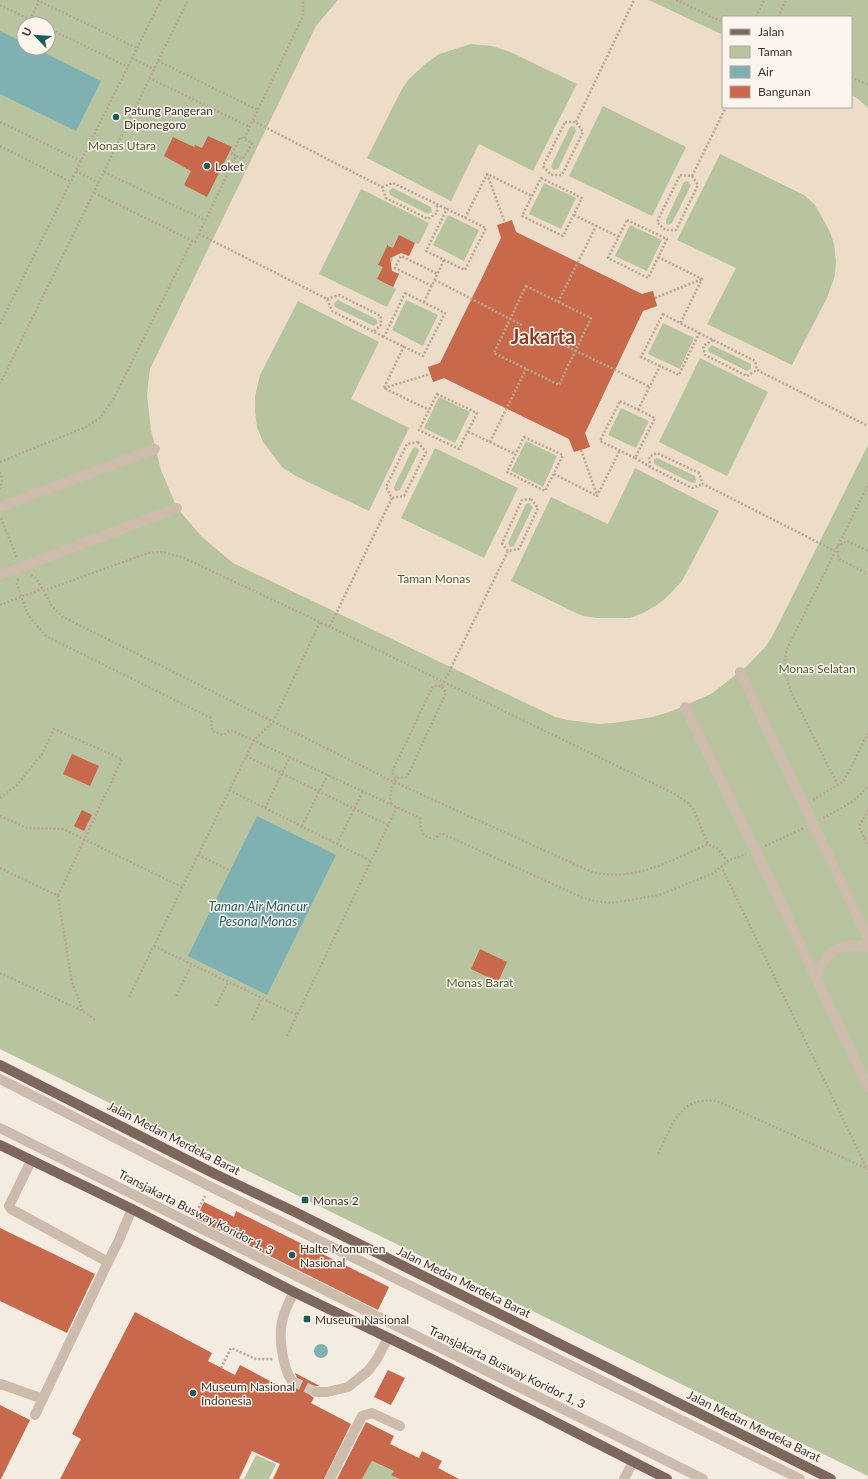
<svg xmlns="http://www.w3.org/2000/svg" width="868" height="1479" viewBox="0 0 868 1479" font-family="Lato,sans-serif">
<rect width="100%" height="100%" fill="#f4ebe1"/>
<path fill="#b8c4a0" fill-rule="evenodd" d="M0,0H868V1476L0,1049ZM723,17H851V107H723ZM24,24H48V48H24Z
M256,1455L276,1464L269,1479H244Z
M372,1461L394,1471L392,1475L399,1479H362Z"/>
<path fill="#ecdcc8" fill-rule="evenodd" d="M338,0H649L723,35V107H851V95L857,98L868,108V445L774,633L766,646L746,667L711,694L672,711L653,717L614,723L598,724L568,720L555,717L233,563L202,537L177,508L161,470L151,430L147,395L150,369L316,26ZM471,44L492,46L508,51L577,84L533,171L479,144L451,201L367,158L402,89L408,80L424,65L439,54ZM603,106L686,147L652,216L569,176ZM572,126L575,127L576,131L558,169L553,170L551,166L570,127ZM720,154L804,195L815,205L830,232L834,244L836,261L835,275L827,298L792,365L707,324L736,268L677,240ZM687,181L691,185L672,223L668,225L666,223V220L684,182ZM544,183L576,198L561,229L529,214ZM393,188L431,207L432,212L428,214L390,195L389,191ZM361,189L429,223L419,244L415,243L409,256L399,252L397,255L393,257L390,270L399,274L393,287L396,289L387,307L319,274ZM448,215L479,230L464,261L433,245ZM512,220L516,232L642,294L653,291L657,306L643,311L585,433L590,447L574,452L569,439L444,378L433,382L428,367L440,363L501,238ZM630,225L662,240L647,271L615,256ZM338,300L376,319L378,323L374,326L335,307L334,304L336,301ZM406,300L438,315L423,346L392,330ZM298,301L379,342L351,399L409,428L369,511L308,482L294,475L282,467L263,442L257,427L255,412V397L260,375ZM663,323L694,338L680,369L648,354ZM712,345L751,364V369L747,371L709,352L708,349ZM700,358L768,392L727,476L659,442ZM439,397L470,412L455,443L424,428ZM621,408L649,421L636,448L608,435ZM526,441L557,456L543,487L511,471ZM415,447L418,449L419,451L400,490L396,491L394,489V487L413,448ZM435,448L518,488L484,558L401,518ZM657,458L695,476L696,480L695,483H692L654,464V459ZM635,468L719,511L682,581L667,597L657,605L643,613L630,618H597L583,616L572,611L511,581L551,497L608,524ZM529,503L533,507L514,546L510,547L508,543L526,504Z"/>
<path fill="#7fb0b2" d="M0,31L24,43V48H35L101,81L76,131L0,94Z
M257,816L336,855L267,995L188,956Z
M314 1351a7 7 0 1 1 14 0a7 7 0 1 1-14 0Z"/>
<path fill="#c8694b" d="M208,136L232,147L207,197L184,185L191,171L164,156L173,137L194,147L195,145L202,148Z
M512,220L516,232L642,294L653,291L657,306L643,311L585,433L590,447L574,452L569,439L444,378L433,382L428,367L440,363L481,280L501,238L497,225Z
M399,235L415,243L409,256L401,253L390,258L392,271L399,274L393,287L377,279L383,267L378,265L388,244V246L393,248Z
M72,754L99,766L90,786L63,774Z
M82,810L92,815L84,831L74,826Z
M480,949L507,962L498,982L471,969Z
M204,1202L234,1217L236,1211L389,1287L378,1310L196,1219Z
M0,1228L95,1274L67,1333L0,1301Z
M135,1312L212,1353L208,1361L235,1375L240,1365L287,1390L289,1387H295L298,1384V1381L295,1373L320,1386H313L310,1389V1395L314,1398L311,1403L351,1424L324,1479H273L280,1464L252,1451L239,1479H60L81,1439L72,1434Z
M388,1370L405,1378L391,1405L374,1397Z
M0,1405L30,1420L1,1479H0Z
M366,1422L394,1436L390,1444L419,1458L422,1451L442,1461L438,1468L459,1479H399L391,1475L394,1471L372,1461L362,1479H337Z"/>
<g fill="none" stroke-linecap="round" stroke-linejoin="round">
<path stroke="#cfc6bd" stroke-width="10" stroke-dasharray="10 5" stroke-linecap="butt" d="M292,1381L316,1392"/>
<path stroke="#b9a596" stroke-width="2.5" stroke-dasharray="2 2" stroke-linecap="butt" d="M37,0L137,48
M676,0L723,22
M0,5L39,24
M756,17L764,0
M778,17L786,0
M30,20L39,1
M48,28L128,67
M132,58L154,69
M158,61L258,110
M851,77L868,85
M149,78L250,127
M253,121L382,187L386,198L428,219L437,213V204
M0,122L81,161
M565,122H576L583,132L562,175H551L543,166Z
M576,122L634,0
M0,146L71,182
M236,156L243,159L252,143L244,139
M76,171L99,183
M104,172L205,220
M487,174L505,223
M680,175L692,176L698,185L676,230H665L657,222Z
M692,176L726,107
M541,178L582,198L563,236L522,216Z
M382,187L393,183L447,209
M94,193L195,242L236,156L232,154L240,137L244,139L303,16V0
M447,209L486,228L465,270L426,251Z
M574,215L619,237
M465,218L487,174L532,196
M627,220L667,239L648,278L608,258Z
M199,234L327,299L332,311L384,337
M658,257L702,279L680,324
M435,280L522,325
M432,286L395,268L401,256L438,274
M526,286L591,318L559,385L494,353Z
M405,293L445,313L423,356L384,337Z
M655,298L702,279
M327,299L339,295L381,316V325L373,332
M424,302L444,260
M558,302L596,226
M663,314L699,333L679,375L641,357Z
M0,324L161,0
M699,333L755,361L757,370L868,426
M713,340L703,346L705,355L747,376L757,370
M564,345L650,387
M404,346L384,388L429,410
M0,384L188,0
M384,388L430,374
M437,394L477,413L459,449L419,430Z
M620,401L655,418L635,458L600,441Z
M638,410L660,366
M468,432L490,442L526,369
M524,437L563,455L545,491L507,472Z
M418,442L426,452L404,496L392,498L386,487L407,444Z
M490,442L515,454
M581,450L597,495
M635,458L650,467L692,488L703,484
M0,462L86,427L100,418L114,398L192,241
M650,467L649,457L657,453L699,473L703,484L835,551
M0,472L2,479L0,491
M554,474L597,496L620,450
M531,499L538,508L519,549L508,551L502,543L522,500Z
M1,518L17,558
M837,547L839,559L868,574
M837,547L847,541L868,551
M31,575L36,578L52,606L63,617L394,782L592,872C635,882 670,861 708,844L718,849L727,861
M18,579L17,584L28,615L46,636L211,718L212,731L223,735L231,730L420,818C421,830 420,836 434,839L441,833L581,897L594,901L612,903L659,895L714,873L727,861L746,854
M43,591L148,553L163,552L184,558L320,622L675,794L688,803L694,810L708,844
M0,605L42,589
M330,626L392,498
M442,686L508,551
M246,756L388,825
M396,778L392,772L433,686H442
M838,785L791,692L785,673V659L787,649L868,485
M229,790L371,861
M0,798L17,785L42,754L54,729L122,759L58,896
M813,800L841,783L845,779L868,733
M391,804C389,795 392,786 396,778L407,777L446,693L442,686
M265,808L290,757
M868,810L859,827L868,846
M0,816L27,828L63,829L182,887
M823,818C839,809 858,801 868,785
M302,826L328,774
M864,838H868
M337,844L363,791
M765,846L804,828
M198,855L229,870
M721,866L867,1169
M0,868L58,896L72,982L83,1011
M154,946L297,1015
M0,973L83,1011L95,1020
M176,996L192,964
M129,997L254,740L273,722L320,622
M216,1006L228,982
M252,1020L262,998
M287,1036L397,807
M658,1154C673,1125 678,1096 717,1101L868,1169
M195,1215L205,1196
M221,1368L231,1348L256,1359H273"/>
<path stroke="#cdbbac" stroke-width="10" d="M0,507L155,449
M0,575L177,508
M740,672L868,938
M685,707L756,851L868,1087
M817,979C818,974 819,969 822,964C830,947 851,942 868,947
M0,1079L209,1186L800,1479
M0,1128L703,1479
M31,1161L9,1206L11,1209L108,1262L119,1240L132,1209
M292,1381C282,1367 278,1334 283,1318C285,1309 290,1300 294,1292
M0,1385L1,1384L43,1399
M316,1392H327L348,1387L368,1371L377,1359L388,1338
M35,1415L108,1262
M330,1479L362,1416L372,1413L400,1426
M624,1479L633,1462"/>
<path stroke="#7d675c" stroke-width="10" d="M0,1065L215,1174L295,1212L831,1479
M0,1145L132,1209L294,1292L432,1359L667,1479"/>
</g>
<g fill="#1f5a5e" stroke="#fbf5ee" stroke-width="1.5">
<circle cx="116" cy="117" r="4"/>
<circle cx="207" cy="166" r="4"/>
<rect x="301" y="1196" width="8" height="8" rx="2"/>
<circle cx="292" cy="1255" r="4"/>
<rect x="303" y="1315" width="8" height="8" rx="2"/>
<circle cx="193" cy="1393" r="4"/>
</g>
<g text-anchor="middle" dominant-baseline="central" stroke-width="3" stroke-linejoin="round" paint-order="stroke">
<g font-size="12" fill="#3b302b" stroke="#fbf5ee" text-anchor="start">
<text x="124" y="110">Patung Pangeran<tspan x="124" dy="14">Diponegoro</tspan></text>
<text x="215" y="166">Loket</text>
<text x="313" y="1200">Monas 2</text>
<text x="300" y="1248">Halte Monumen<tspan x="300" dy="14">Nasional</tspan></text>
<text x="315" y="1319">Museum Nasional</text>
<text x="201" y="1386">Museum Nasional<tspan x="201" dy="14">Indonesia</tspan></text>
</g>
<g font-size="12" fill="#4a5a2e" stroke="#fbf5ee">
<text x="122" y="145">Monas Utara</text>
<text x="434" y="578">Taman Monas</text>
<text x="817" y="668">Monas Selatan</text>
<text x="480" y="982">Monas Barat</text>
</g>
<g font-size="12" fill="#3b302b" stroke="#fbf5ee">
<text transform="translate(174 1138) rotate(27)">Jalan Medan Merdeka Barat</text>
<text transform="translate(196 1212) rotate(27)">Transjakarta Busway Koridor 1, 3</text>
<text transform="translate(464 1282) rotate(26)">Jalan Medan Merdeka Barat</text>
<text transform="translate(507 1367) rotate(26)">Transjakarta Busway Koridor 1, 3</text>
<text transform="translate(754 1426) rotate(26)">Jalan Medan Merdeka Barat</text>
</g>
<g font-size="13" font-style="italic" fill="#1f5a5e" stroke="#fbf5ee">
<text x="258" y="906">Taman Air Mancur<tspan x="258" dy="15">Pesona Monas</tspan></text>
</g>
<g font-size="20" font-weight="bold" fill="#8c3b22" stroke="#fbf5ee">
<text x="543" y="336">Jakarta</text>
</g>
</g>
<rect x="722" y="16" width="130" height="92" fill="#fbf5ee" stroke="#aea6a0"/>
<rect x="730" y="29" width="20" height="6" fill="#7d675c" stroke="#aea6a0"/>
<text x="758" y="36" font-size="12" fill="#3b302b">Jalan</text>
<rect x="730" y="46" width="20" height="12" fill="#b8c4a0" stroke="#aea6a0"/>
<text x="758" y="56" font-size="12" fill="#3b302b">Taman</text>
<rect x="730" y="66" width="20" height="12" fill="#7fb0b2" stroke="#aea6a0"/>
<text x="758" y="76" font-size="12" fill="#3b302b">Air</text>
<rect x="730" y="86" width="20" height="12" fill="#c8694b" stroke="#aea6a0"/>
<text x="758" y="96" font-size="12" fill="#3b302b">Bangunan</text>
<g transform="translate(36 36) rotate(295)"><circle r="19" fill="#fbf5ee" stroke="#aea6a0"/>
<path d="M0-3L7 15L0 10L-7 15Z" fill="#1f5a5e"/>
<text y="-6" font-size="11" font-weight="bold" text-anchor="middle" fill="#3b302b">U</text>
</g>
</svg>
